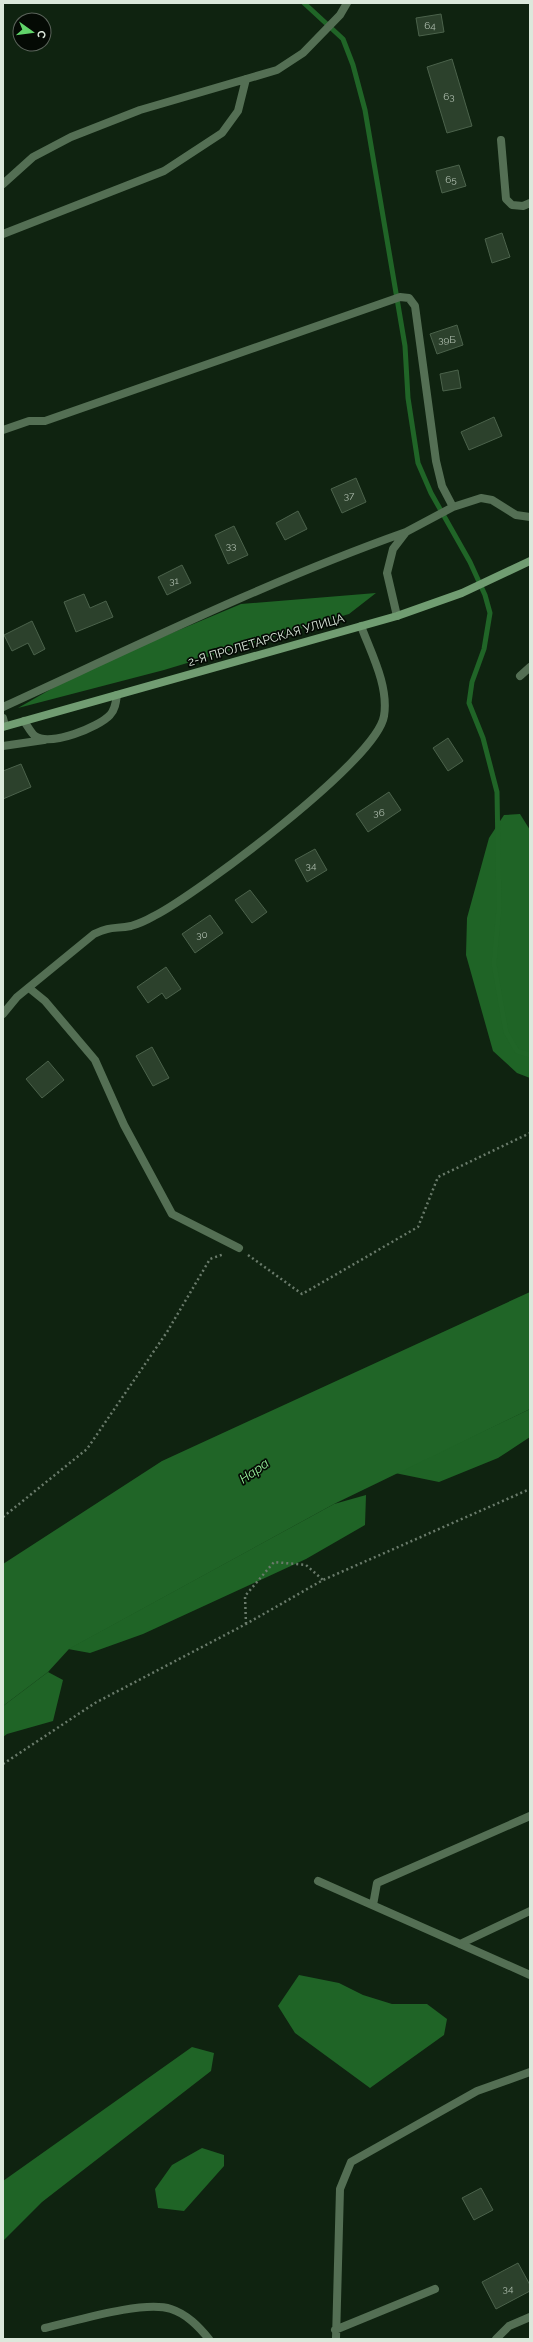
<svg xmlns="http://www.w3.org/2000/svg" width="533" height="2342" viewBox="0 0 533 2342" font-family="Raleway,sans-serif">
<rect width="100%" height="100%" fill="#0f2310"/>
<path fill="#1f6426" d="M376,593L349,614L164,670L18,708L86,669L241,604Z
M520,814L530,830V1078L517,1073L493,1051L466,955L467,918L489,838L504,815Z
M530,1409V1437L498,1458L439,1482L395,1473Z
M366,1495L365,1525L306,1559L143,1634L90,1653L68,1649L334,1504Z
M48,1672L63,1680L53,1721L7,1734L3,1737V1706Z
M299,1975L339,1983L363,1995L392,2004H427L447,2019L444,2035L370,2088L295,2033L278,2006Z
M192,2047L214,2053L211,2071L42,2202L3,2241V2181Z
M202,2148L224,2155V2166L184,2211L158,2208L155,2189L172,2165Z"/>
<path fill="#206527" d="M530,1292V1409L334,1504L69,1649L48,1672L3,1706V1564L162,1461Z"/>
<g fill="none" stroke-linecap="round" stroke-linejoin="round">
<path stroke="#206527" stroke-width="5" d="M304,3L343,39L353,65L365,110L405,346L408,398L418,463L431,493L470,562L485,595L490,613L484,649L472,682L469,703L483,738L497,792L499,908L494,964L506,1032L517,1051L530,1055"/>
</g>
<path fill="#2c412c" stroke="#4b624b" d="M441,14L444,32L419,36L416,18Z
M452,59L472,126L447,133L427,67Z
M459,165L466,186L442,193L436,171Z
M502,233L510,257L492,263L485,239Z
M457,325L463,345L437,354L430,334Z
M458,370L461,388L443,391L440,374Z
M494,417L502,436L469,450L461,432Z
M356,478L366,502L342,513L331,489Z
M298,511L307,529L285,540L276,523Z
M234,526L248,555L228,564L215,535Z
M182,565L191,583L167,595L158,577Z
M84,594L90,608L106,601L113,617L76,632L64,602Z
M32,621L45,649L34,655L28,643L12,651L4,635Z
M448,738L463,761L448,771L433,748Z
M21,764L31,787L3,799V771Z
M389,792L401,810L368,832L356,814Z
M315,849L327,870L307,882L295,860Z
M250,890L267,912L252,923L235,900Z
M210,915L223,933L195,953L182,934Z
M166,967L181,989L166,999L162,993L148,1003L137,987Z
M152,1047L169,1078L153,1086L136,1056Z
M48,1061L64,1080L42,1098L26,1079Z
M481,2188L493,2210L474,2220L462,2198Z
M518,2263L530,2285V2291L496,2309L482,2282Z"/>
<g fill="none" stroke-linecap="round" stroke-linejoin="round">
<path stroke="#6a7b6b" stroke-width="2.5" stroke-dasharray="2 3" stroke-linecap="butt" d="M248,1255L302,1294L418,1227L438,1177L530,1133
M3,1517L87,1449L167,1332L210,1259L224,1254
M246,1624L245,1596L274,1562L306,1565L323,1580
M3,1764L95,1703L246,1624L323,1580L530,1489"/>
<path stroke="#546f54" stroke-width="8" d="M3,184L33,157L71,137L140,110L277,70L303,53L340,15L347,3
M3,234L164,171L222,133L238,111L246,79
M3,430L29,421H45L400,297L409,298L415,306L436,461L442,486L453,507
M397,616L387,573L393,549L406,532L453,507L481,498L492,500L516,515L530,517
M3,707C136,646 268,581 406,532
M24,721C27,725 31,733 35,736C50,747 99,727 110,715C115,710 116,702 117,695
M3,746L44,740
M29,988L45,1001L95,1060L124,1125L172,1214L239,1248
M318,1881L530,1975
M373,1905L377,1883L530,1816
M460,1944L530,1911
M45,2328C76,2321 143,2300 171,2309C187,2314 199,2327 209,2339
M335,2330L435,2289
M336,2339L340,2189L351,2162L477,2091L530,2072
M496,2339L509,2326L530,2317"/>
<path stroke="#546f54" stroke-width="8" d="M501,140L506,199L512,205L523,206L530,203
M520,676L530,667
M3,718L5,726
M3,1014L17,997L94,934C110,926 115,929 131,926C138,924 147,920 154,916C197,894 377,760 384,716C389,686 371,653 361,626"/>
<path stroke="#719d72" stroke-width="8" d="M3,727L397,616L462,593L530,561"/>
</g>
<g text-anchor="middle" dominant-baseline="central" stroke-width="3.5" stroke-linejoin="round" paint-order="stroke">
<g font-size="10" fill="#afbeaf">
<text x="430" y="25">64</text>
<text x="449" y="96">63</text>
<text x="451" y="179">65</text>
<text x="447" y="339">39Б</text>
<text x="349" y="495">37</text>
<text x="231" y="545">33</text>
<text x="174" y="580">31</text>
<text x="379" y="812">36</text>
<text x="311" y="865">34</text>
<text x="202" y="934">30</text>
<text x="508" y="2288">34</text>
</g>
<g font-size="12" fill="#dbe8db" stroke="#040a04">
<text transform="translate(266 640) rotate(-16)">2-Я ПРОЛЕТАРСКАЯ УЛИЦА</text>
</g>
<g font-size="13" font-style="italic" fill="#9af49d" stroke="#040a04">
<text transform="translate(254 1471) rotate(-35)">Нара</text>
</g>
</g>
<rect width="533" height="2342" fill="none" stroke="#dbe8db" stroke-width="8"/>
<g transform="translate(32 32) rotate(104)"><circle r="19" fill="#040a04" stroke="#5a635a"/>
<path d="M0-3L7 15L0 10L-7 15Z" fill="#61d46a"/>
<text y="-6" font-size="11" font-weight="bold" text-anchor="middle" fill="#dbe8db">С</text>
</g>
</svg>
